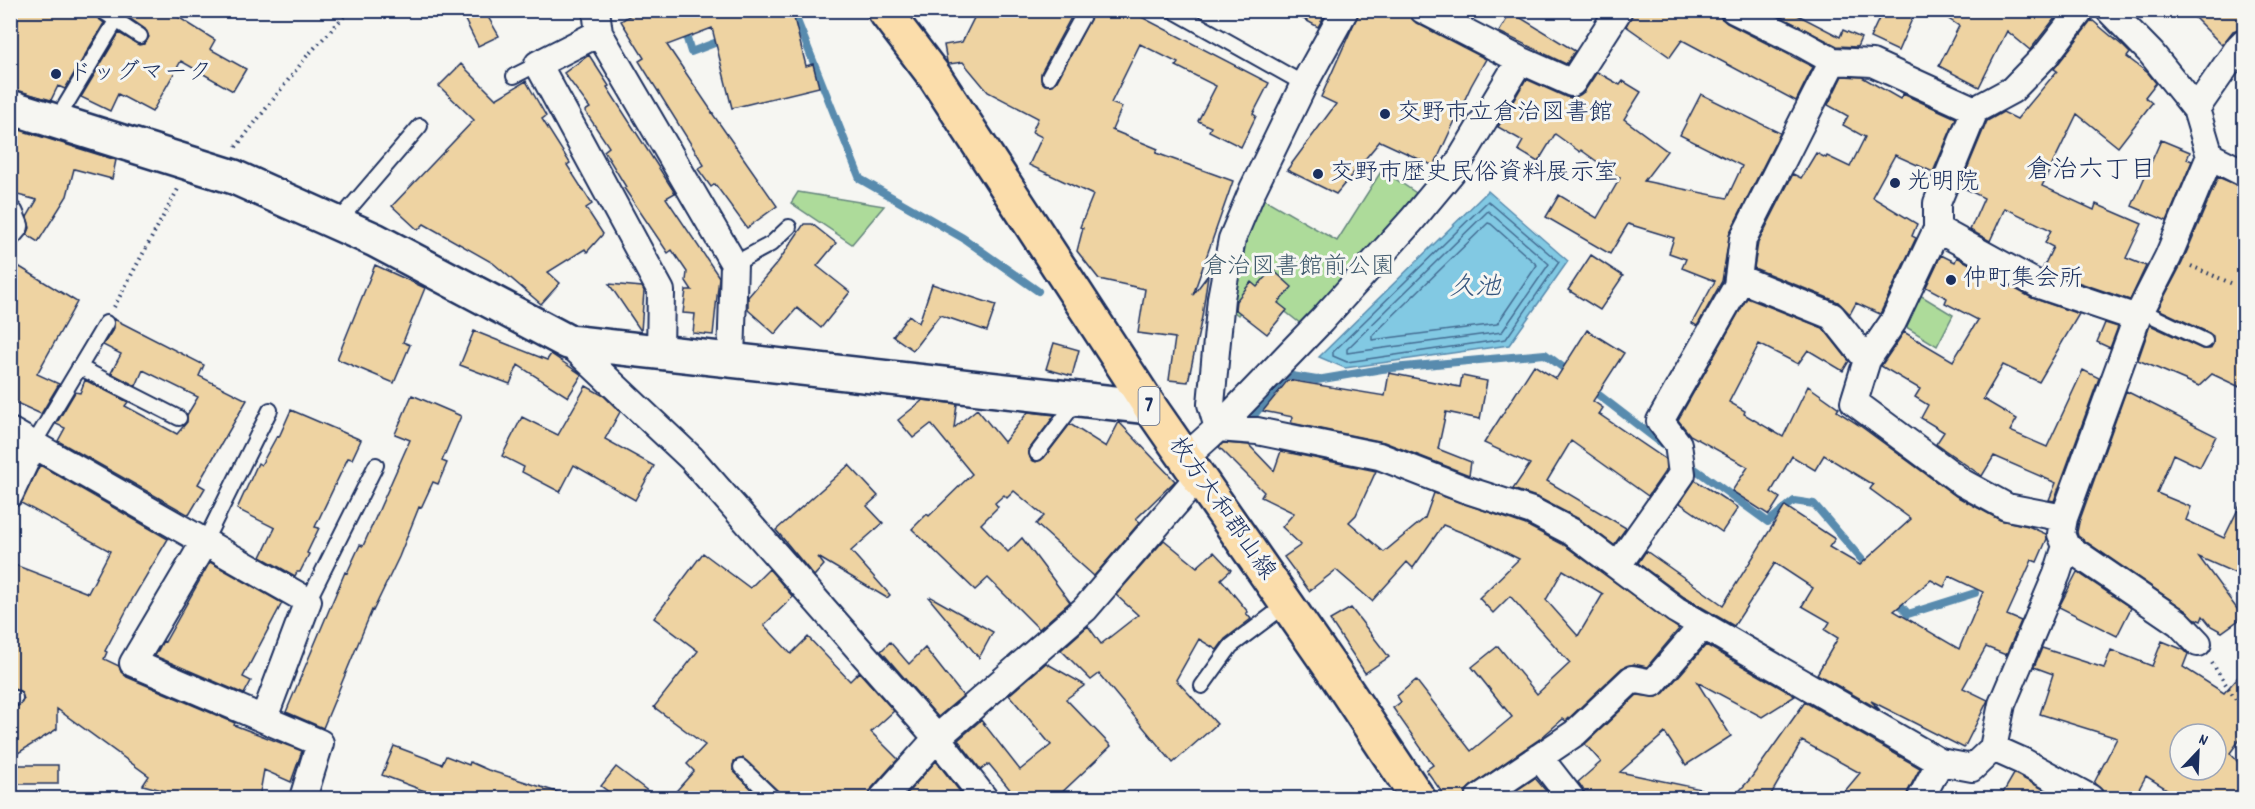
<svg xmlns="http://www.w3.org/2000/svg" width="2255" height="809" viewBox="0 0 2255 809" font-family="Dekko,'Klee One',sans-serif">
<rect width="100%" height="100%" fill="#f6f6f2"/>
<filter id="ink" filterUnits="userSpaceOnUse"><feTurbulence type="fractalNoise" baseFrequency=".0167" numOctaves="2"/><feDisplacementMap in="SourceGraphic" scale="12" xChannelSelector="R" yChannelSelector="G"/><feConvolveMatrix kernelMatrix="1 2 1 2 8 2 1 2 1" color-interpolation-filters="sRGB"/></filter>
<g filter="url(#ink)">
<path fill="#addb9a" stroke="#64857c" stroke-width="1.5" d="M1382,170L1416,193L1306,328L1258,290L1238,315L1226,306L1234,266L1259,196L1337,241Z
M798,192L884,206L852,244L791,203Z
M1915,292L1953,315L1937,346L1898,322Z"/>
<path fill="#82c9e3" stroke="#598bae" stroke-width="1.5" d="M1488,191L1568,261L1509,345L1345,368L1319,357Z"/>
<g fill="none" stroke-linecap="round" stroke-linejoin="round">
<path stroke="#446d93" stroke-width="1.5" d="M1488,201L1559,262L1506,339L1347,362L1333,356V352Z
M1488,211L1549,264L1502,332L1347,353V349Z
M1488,223L1491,224L1537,265L1497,324L1372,340V336Z"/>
<path stroke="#598bae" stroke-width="8" d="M784,17L794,13L860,179L963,238L1038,291
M684,29L691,52L725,39
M1591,389L1669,449
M1255,414L1286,375L1317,380L1382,369L1545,354L1569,372
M1688,464L1768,522L1794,501L1814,504L1869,568
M1894,598L1908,614L1975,593"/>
</g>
<path fill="#eed3a2" stroke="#1b2f5e" stroke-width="1.5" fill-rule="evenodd" d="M10,10H92L96,17L104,23L65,89L58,86L51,100L10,89Z
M118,10H167L215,40L210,49L246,69L233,91L181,61L152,112L118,94L110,111L81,97L119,33L139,45L144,44L149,37L145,29Z
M460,10H484L499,36L478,46Z
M638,10H792L806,66L813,64L819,87L732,108L712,28L667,45L713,113H712L777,206L747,228L715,184L711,187L698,169L704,165L639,61L644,58L621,21Z
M978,10H1075L1041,73V81L1045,85H1053L1057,81L1095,10H1128L1269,83L1253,114L1256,116L1241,147L1209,131L1211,127L1198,121L1216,86L1176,66L1178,63L1140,44L1111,103L1122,107L1112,130L1158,149L1156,153L1233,181L1193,295L1208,275L1202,317L1188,382L1169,380L1175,338L1138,333L1145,289L1099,279L1077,251L1083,228L1080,227L1093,195L1029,165L1042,137L1032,132L1038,118L988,92L963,62L949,64L947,62L944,45L962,42Z
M1287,10H1328L1318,27Z
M1360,10H1399L1409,15L1416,23L1486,59L1471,86L1434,166L1380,141L1336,194L1287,170L1336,104L1321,97Z
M1634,10H1719L1721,18L1727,23L1813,67L1796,101L1682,40L1670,57L1626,26Z
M1883,10H1916L1898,51L1870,38Z
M1935,10H2045L2055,18L2030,50L2007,31L1979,87L1939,66L1959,26Z
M2187,10H2244V27L2233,31L2222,45Z
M1769,11H1790L1840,37L1843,30L1861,38L1857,47L1837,46Z
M1511,12L1575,51L1566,64L1499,32Z
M2092,20L2124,47L2130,53L2127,57L2148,73L2156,83L2145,97L2152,103L2118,147L2077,114L2042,186L2094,210L2096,204L2142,224L2126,258L2146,266L2130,300L2042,270L2053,247L2045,243L2051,230L2005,208L1990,241L1970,230L1984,198L1960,186L1987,121L2003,112L2017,119L2057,71L2054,69Z
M589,55L609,86L607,87L675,193L666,198L719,277L713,335L693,333L695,314L683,313L686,290H692L686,281L687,272L672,250L668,253L624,188L626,187L604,151L609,147L585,111L590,108L564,73Z
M461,64L496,99L526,81L546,116L542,119L570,163L567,165L592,204L586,208L603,234L587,252L585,249L548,272L560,283L541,304L493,263L424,224L418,230L392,206L474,120L439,86Z
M1597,72L1620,85L1623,81L1641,92L1624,119L1667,151L1644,181L1727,198L1742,166L1680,135L1701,94L1780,133L1730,232L1722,281L1697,326L1692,323L1715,281L1682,268L1686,259L1669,253L1674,238L1628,224L1610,254L1546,217L1559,195L1597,218L1620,178L1581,150L1580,152L1555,134L1538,162L1518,150L1523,141L1498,127L1526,79L1566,97L1573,98L1584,92Z
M1842,76L1862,77L1900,99L1903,94L1956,118L1933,172L1895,155L1872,197L1917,224L1912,236L1916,238L1880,314L1856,303L1850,314L1838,302L1754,268L1758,243L1793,174L1801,178L1816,153L1826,158L1827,156L1850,167L1865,137L1843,125L1848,116L1828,105Z
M10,127L116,160L112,179L74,169L67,196L38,242L27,235L30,228L27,217L37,200L10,193Z
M2161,140L2190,152L2187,159L2192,161L2167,221L2132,206Z
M2218,177L2244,188V389L2212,374L2199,386L2138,360L2150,325L2202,349H2210L2213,344V336L2209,333L2158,309L2182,263Z
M804,224H812L836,243L817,266L850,292L821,328L797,308L775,334L748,310V297L778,262Z
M1591,255L1623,276L1600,310L1568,290Z
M1941,255L1955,262L1957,257L2032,298L2079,314L2039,382L2003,365L1983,399L2017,419L2010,431L2047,447L2083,370L2099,378L2054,501L2049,500L2056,483L1994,456L1982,476L1936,444L1944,432L1921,418L1928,405L1915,397L1920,389L1881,366L1904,332L1953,361L1978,320L1945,303L1947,298L1926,287Z
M10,261L77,302L37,374L59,384L41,414L10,400Z
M375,265L425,288L403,342L410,345L394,383L337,359Z
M1272,269L1292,287L1278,303L1287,310L1267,334L1235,309L1236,301L1251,282L1257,287Z
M609,284L642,287L644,291L641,331Z
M932,284L996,305L987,331L940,315L913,350L893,336L909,315L919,323Z
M1747,298L1823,328L1849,361L1843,371L1808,350L1798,364L1759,344L1729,402L1745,411L1744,414L1783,437L1808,386L1839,408L1837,411L1859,425L1956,496L2000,520L2028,526L2046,534L2047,539L2037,562L2032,560L2007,615L2021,621L2006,655L1986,647L1963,688L1988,700L1964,748L1871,701L1880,710L1817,674L1838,638L1825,630L1830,622L1802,606L1813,588L1775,563L1734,626L1684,597L1638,563L1646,551L1723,605L1785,506L1835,539L1829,547L1860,565L1911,519L1870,489L1873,485L1824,455L1815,470L1792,456L1771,492L1780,498L1769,515L1732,491L1748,467L1690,435L1678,420ZM1949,576L1983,592L1959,649L1894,611L1931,580L1944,587Z
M114,319L204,365L199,376L247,400L198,484L205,488L189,515L58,441L65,428L56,424L75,392L80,393L85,380L128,402L125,406L177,434L187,422V415L198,397L143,370L136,386L111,373L121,354L103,345L114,328Z
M2105,323L2118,327L2110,348L2097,342Z
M1587,330L1624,353L1593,401L1603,408L1599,414L1665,459L1666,470L1648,496L1571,441L1547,481L1626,528L1614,545L1579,519L1539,498L1513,489L1530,464L1484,443L1534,365L1556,379Z
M474,331L547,360L551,354L582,375L568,397L518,365L510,384L460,365Z
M1054,343L1079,350L1072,376L1046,369Z
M1389,373L1460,387L1462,376L1487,381L1480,419L1446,412L1438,449L1471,462L1469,475L1384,442L1291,423L1293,417L1263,411L1288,380L1385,396Z
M586,386L604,396L620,412L605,439L654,466L635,500L574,465L560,492L522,472L524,467L502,456L522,417L558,435Z
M2126,391L2216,436L2200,467L2173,454L2157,493L2191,507L2186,520L2224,538L2244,497V577L2199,557L2243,617L2222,632L2211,626L2203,616L2201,621L2194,618L2187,611L2078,536L2077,532L2079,522Z
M412,395L461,416L442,461L447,463L438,484L433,482L421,508L419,507L399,557L373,611L372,610L323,728L286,712L345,572L347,573L360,545L363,546L410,440L395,434Z
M923,400L957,404L954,428L977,409L1004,442L1028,412L1055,415L1028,451L1031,460L1036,462L1044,458L1070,424L1106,447L1119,422L1175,481L1136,519L1140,522L1094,576L1036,524L1044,516L1014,491L1007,498L1004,495L995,503L998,507L981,524L1008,552L1022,538L1070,602L1039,629L988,578L975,590L912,529L927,514L929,516L972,474L931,424L913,438L898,420Z
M291,410L361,440L352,459L348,458L315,527L319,528L307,553L309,554L300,572H297L295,576L261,557L275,528L237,509L258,463L261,465L277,436L279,437Z
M1223,443L1249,445L1274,471L1281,451L1376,471L1356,515L1349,522L1384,552L1425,518L1434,493L1526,525L1564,545L1679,629L1647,667L1634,664L1622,668L1566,721L1563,719L1541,738L1471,786L1466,791L1464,798H1446L1426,770L1433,765L1393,708L1401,702L1397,696L1416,680L1471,751L1512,717L1472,667L1498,646L1537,694L1570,663L1510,596L1493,613L1479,598L1519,559L1481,540L1443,525L1413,568L1407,562L1372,601L1336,570L1309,591L1284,557L1301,545L1282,527L1294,513L1261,497L1264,492L1219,447ZM1563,570L1603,594L1578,636L1546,600Z
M40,465L168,539L133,598L105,651L107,652L104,659L119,666L121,672L127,677L235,723L234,725L302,751L291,782L264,770L259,798H192L143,785L149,776L57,709V729L10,758V706H18L24,699L20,691L10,688V563L88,593L110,551L21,503Z
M849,465L878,496L867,506L883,523L851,551L890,595L887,598L818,557L824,565L814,576L776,530Z
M1695,480L1738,508L1722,532L1680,503Z
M1164,540L1197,567L1214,552L1231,570L1221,579L1248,612L1246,613L1251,619L1225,639L1217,650L1199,639L1176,680L1217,724L1173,763L1099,674L1091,680L1061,650L1088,626L1101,644L1138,615L1116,595Z
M703,553L750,588L769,569L793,597L764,625L791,654L808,637L850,681L859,672L894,711L871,732L898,759L872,788L868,798H782L779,792L743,758L734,761L733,770L761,798H670L694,771L687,764L705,745L654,707L698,651L654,618Z
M210,562L282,603L243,677L251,681L244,694L155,656L163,641L165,642Z
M2077,572L2131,608L2117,636L2059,607Z
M931,597L993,632L979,658L929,598Z
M1351,608L1389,657L1365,673L1330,620Z
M2162,641L2184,650L2188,654L2183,667L2224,693L2244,670V734L2230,753L2244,769V798H2181L2146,776L2134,798H2105L2102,790L2094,783L2117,738L2040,714L2053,674L2034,667L2042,648L2104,668L2111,650L2152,666ZM2180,734H2216V770H2180Z
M890,642L909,664L925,648L963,696L938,717L881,651Z
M1706,645L1795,696L1762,717L1697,682L1731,736L1686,765L1665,733L1620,772L1701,789V798H1586L1583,789L1578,782L1601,762L1585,744L1637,695L1657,697L1664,693Z
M1046,663L1085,685L1066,699L1111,746L1056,798H1017L989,764L981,770L958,740L981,720L1020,770L1051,745L1009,695Z
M1805,702L1920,768L1908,791L1906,798H1839L1860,773L1802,741L1770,796L1771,798H1733L1751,778Z
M394,746L442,764L446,756L469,765L470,762L488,770L563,794L562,798H428L430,793L382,775Z
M936,761L965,798H903Z
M10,765H58V784H10Z
M616,767L657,798H617L601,786Z
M2014,774H2015L2060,798H2000Z
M1535,778L1552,798H1505Z"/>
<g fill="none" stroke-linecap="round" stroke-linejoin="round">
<defs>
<path id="lane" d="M101,10L140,36
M1172,10L1304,84
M514,76L538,64
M1049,77L1086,10
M56,121L116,21
M337,223L420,126
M734,264L771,244L789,227
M2140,310L2205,341
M79,367L179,418
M33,445L106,323
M1037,453L1076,402
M205,541L270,410
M308,601L376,465
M1202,686L1231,646L1287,604
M10,697L15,698
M741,767L773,798"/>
<path id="street" d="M596,10L599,33L734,264L731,359
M1345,10L1304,84L1253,189L1232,239L1221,298L1211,404L1218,428L1257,431L1379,456L1464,489L1532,511L1572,532L1676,610L1940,762L1972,768L1993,748L2022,761L2090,798
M1423,10L1520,60
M1734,10L1797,41L1833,61L1872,63L1975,110L1937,203V229L2039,285L2137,318L2168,257L2210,156L2244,173
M2109,10L2151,53L2196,109
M599,33L538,64L661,291L660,352
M1975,110L2012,90L2046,55L2081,10
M2210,156L2196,109L2239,47L2244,42
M10,214L15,226L10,232
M1937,229L1893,322L1867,360L1854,402L1963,483L2007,507L2064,518
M1738,278L1832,316L1867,360
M568,342L691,458L937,738L984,798
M10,431L308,601L264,718
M1186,457L1218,428L1321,321L1412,220L1456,167L1520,60L1572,83L1619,10
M10,494L33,445
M205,541L133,663L320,743L303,798
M2066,546L2179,623L2198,643
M1618,565L1682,474L1678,444L1660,421L1737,286L1743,239L1833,61
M1993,748L2002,704L2057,574L2066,546L2061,534L2064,518L2137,318
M1539,757L1571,798
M883,798L937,738L1085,609L1199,476
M1479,798L1575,733L1632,679L1653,683L1703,625
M1921,798L1940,762"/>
<path id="secondary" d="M10,107L234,177L375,240L568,342L1150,407"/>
<path id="primary" d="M884,10L935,77L1150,407L1338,678L1418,798"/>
</defs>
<use href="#lane" stroke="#1b2f5e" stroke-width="18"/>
<use href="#street" stroke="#1b2f5e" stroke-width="30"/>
<use href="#secondary" stroke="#1b2f5e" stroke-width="38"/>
<use href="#primary" stroke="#1b2f5e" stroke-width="38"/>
<path stroke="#1b2f5e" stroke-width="4" stroke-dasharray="1.5 4.5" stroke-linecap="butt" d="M236,147L307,56L350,10
M2191,266L2233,284
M114,307L178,189
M2212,663L2244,712"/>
<use href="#lane" stroke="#f6f6f2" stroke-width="14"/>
<use href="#street" stroke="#f6f6f2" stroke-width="26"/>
<use href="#secondary" stroke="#f6f6f2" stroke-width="33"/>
<use href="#primary" stroke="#fbddab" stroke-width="33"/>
</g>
</g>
<g fill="#1b2f5e" stroke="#f6f6f2" stroke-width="2">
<circle cx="56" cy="74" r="6"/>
<circle cx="1385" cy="114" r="6"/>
<circle cx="1318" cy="174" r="6"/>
<circle cx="1895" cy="183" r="6"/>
<circle cx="1951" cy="280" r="6"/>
</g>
<g text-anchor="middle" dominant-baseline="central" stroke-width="6" stroke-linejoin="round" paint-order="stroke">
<rect fill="#f6f6f2" stroke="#5d6b8a" stroke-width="1.5" x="1138.5" y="387" width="21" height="38" rx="4.5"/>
<g font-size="22" font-weight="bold" fill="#1b2f5e">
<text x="1149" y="406">7</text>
</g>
<g font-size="24" fill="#1b2f5e" stroke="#f6f6f2" text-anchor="start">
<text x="68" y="74">ドッグマーク</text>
<text x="1397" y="114">交野市立倉治図書館</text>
<text x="1330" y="174">交野市歴史民俗資料展示室</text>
<text x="1907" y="183">光明院</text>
<text x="1963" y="280">仲町集会所</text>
</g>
<g font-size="24" fill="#405a6d" stroke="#f6f6f2">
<text x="1299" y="268">倉治図書館前公園</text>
</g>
<g font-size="24" fill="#1b2f5e" stroke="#f6f6f2">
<text transform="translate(1221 509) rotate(55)">枚方大和郡山線</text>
</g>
<g font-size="26" fill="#1b2f5e" stroke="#f6f6f2">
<text x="2091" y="171">倉治六丁目</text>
</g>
<g font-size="26" font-style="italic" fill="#35567f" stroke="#f6f6f2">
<text x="1475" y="288">久池</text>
</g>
</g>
<rect width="2255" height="809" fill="none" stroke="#f6f6f2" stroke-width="36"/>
<rect x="18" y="18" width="2219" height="773" fill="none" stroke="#1b2f5e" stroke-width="2" filter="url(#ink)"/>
<g transform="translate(2198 752) rotate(23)"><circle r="28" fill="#f6f6f2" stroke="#9ea6b7" stroke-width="1.5"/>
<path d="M0-4.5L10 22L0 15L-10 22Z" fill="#1b2f5e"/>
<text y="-9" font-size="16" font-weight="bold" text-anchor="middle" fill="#1b2f5e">N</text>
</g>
</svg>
